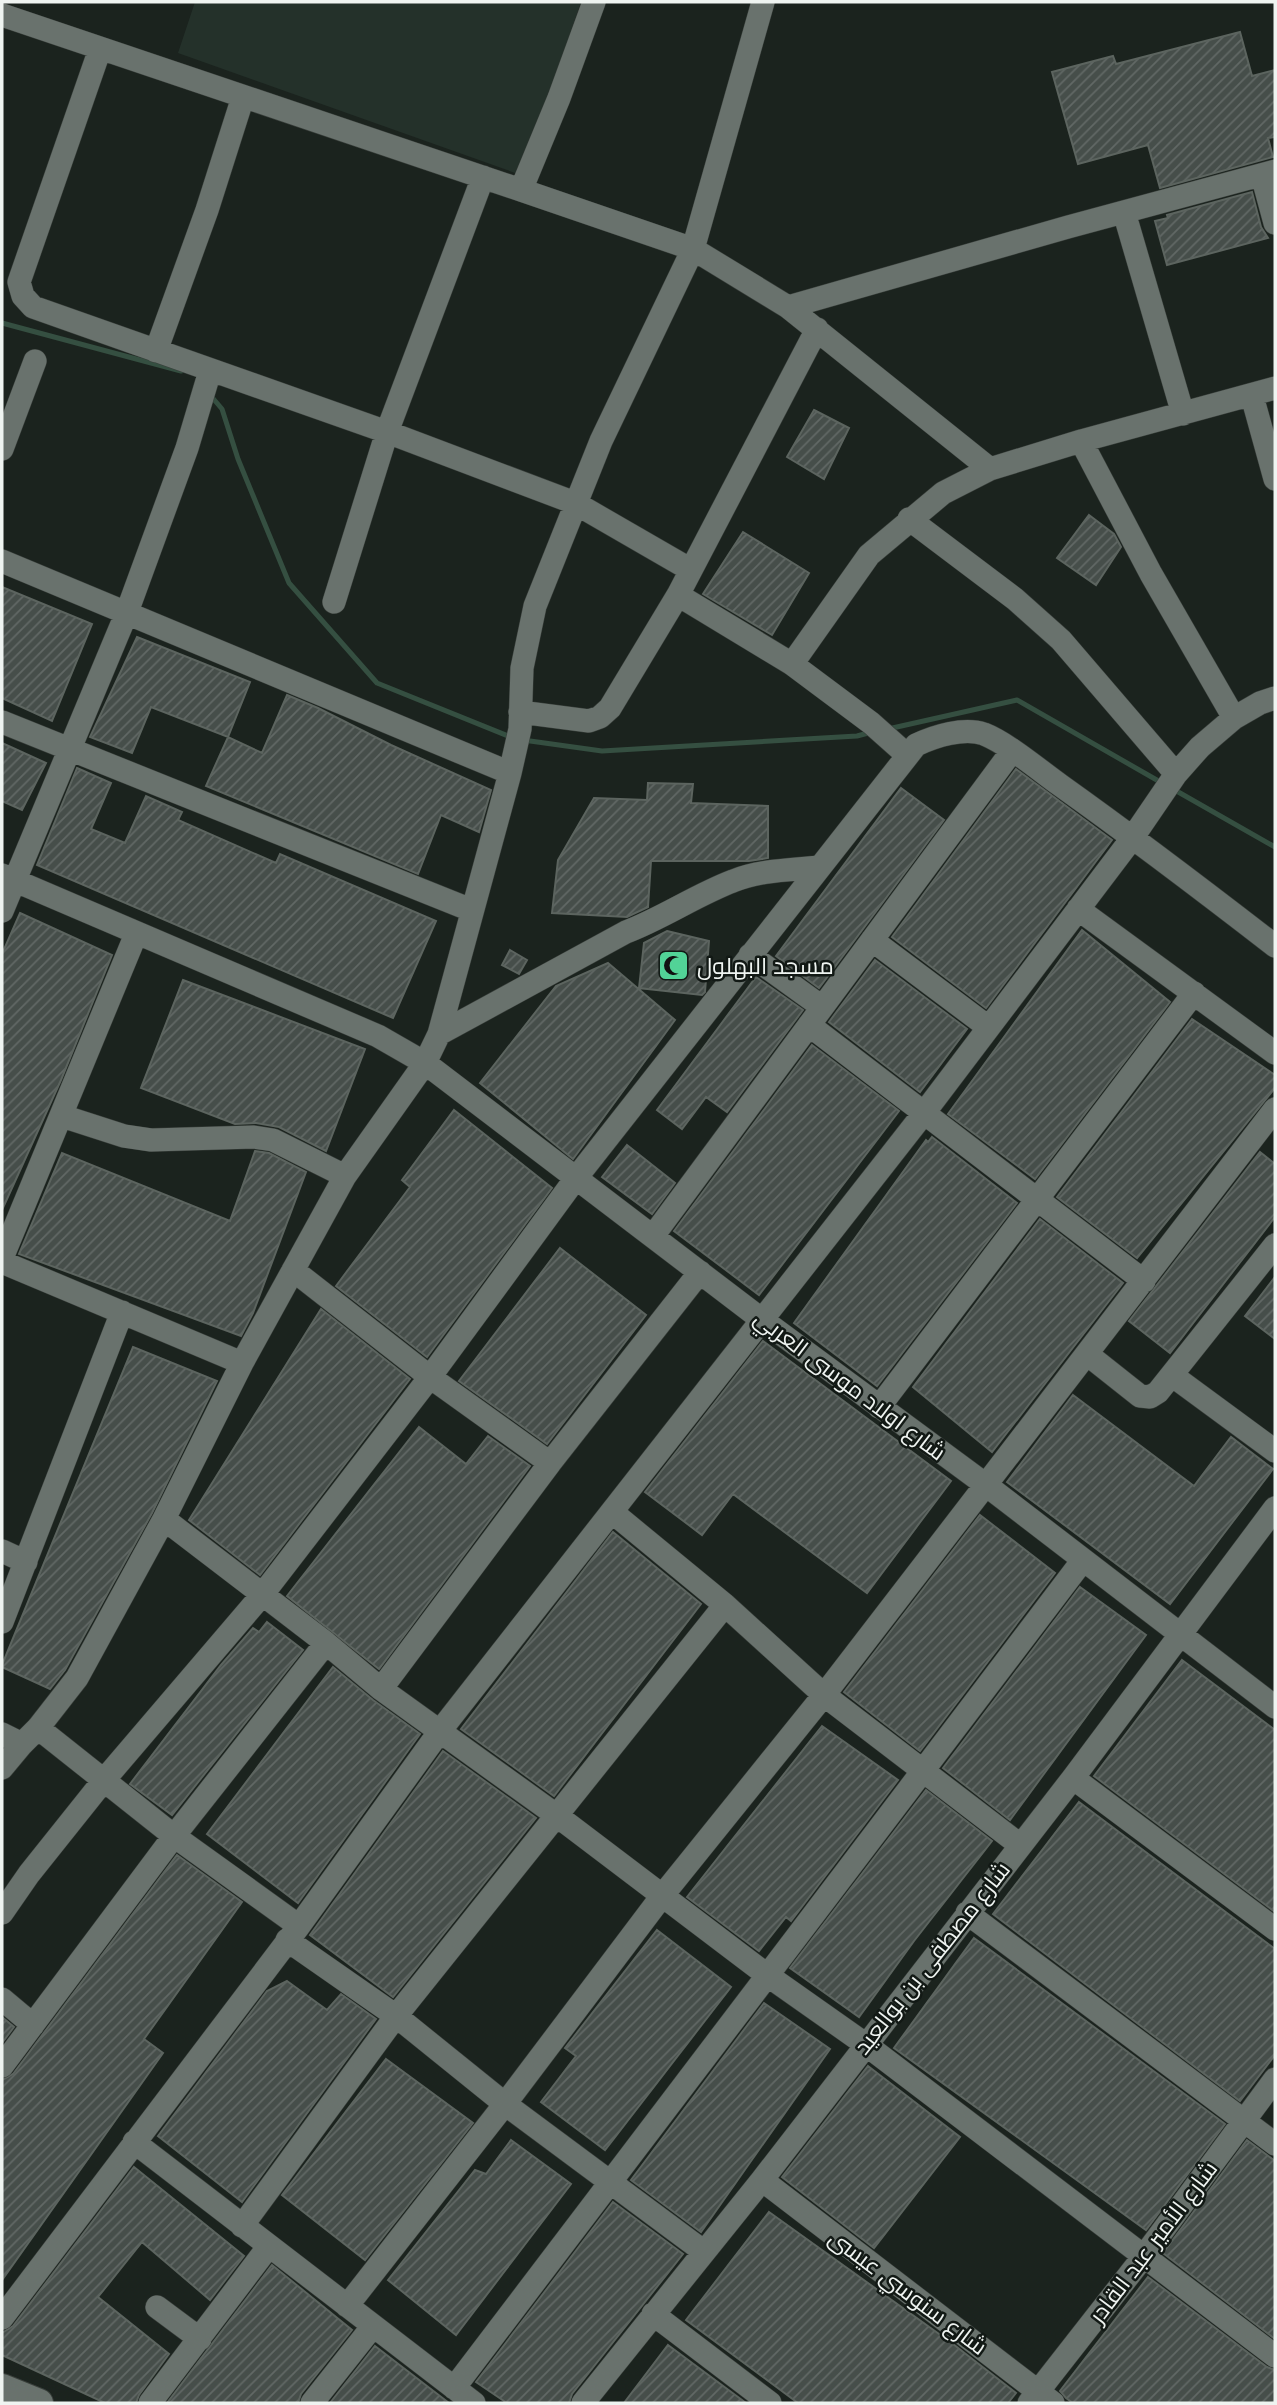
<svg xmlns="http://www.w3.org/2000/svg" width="1277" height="2405" viewBox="0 0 1277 2405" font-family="Montserrat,Cairo,sans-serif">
<defs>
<pattern id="building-hatch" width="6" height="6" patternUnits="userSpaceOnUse" patternTransform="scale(1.75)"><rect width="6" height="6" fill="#464e4a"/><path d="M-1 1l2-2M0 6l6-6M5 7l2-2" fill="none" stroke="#616865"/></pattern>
</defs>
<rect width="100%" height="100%" fill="#1b231e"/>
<path fill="#24312a" d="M195,2H581L521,175L178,53Z"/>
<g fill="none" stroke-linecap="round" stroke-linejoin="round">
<path stroke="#354f41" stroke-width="5" d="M2,323L181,371
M211,396L222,409L238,459L289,583L377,683L513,738
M888,729L1017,700L1162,783
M523,740L602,751L857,736L872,732
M1173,789L1275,847"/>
</g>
<path fill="url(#building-hatch)" stroke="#5c645f" stroke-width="2" d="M1240,32L1252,76L1275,70V137L1268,138L1273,157L1160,188L1148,145L1078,164L1052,72L1113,56L1116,64Z
M1252,192L1261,227L1268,238L1167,265L1155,221L1168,218L1167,215Z
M814,410L849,428L824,479L787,457Z
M1089,515L1114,534L1121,547L1096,585L1057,558Z
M743,532L809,573L772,635L703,594Z
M2,587L92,624L52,721L2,698Z
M137,637L250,682L228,737L151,707L132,753L90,737Z
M287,695L318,708L391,745L491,790L479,832L441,815L418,874L206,786L228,737L262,753Z
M2,743L46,763L22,810L2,801Z
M77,768L111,783L91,829L125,843L146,796L182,812L178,820L276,863L280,854L436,921L393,1018L37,865Z
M1016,769L1112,840L986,1008L892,937Z
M648,783L693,784L691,803L768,806V858L749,861H651L648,907L627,917L552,913L558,860L594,798L647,800Z
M901,788L944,820L819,988L776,956Z
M20,913L112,955L61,1080L2,1210V954Z
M1082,930L1170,1002L1035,1179L948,1114Z
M667,931L709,941L705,992L702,995L639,988L644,943Z
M510,950L527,960L519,974L502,965Z
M875,960L967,1029L920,1092L829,1022Z
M608,963L675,1020L573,1159L480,1083L556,986Z
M756,977L803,1010L727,1112L706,1097L682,1129L657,1110Z
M183,980L365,1049L326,1151L279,1127L256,1123L235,1124L141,1088Z
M1192,1019L1275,1075V1088L1137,1258L1057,1197Z
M812,1045L899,1111L759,1295L674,1231Z
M454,1110L552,1188L427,1357L336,1286L410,1187L402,1180Z
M932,1137L1017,1203L877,1386L794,1323L926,1140L928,1142Z
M627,1145L675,1183L652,1214L602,1177Z
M255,1151L269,1153L306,1172L253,1313L241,1336L19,1254L62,1153L230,1221Z
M1260,1152L1275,1164V1217L1170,1353L1129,1321Z
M1040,1219L1123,1283L992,1452L913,1387Z
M560,1248L646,1315L547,1444L459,1381Z
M1275,1277V1339L1245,1316Z
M321,1309L410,1379L260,1575L189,1520Z
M763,1341L951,1481L867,1593L733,1494L702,1535L645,1492Z
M133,1347L217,1381L152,1513L65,1670L50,1689L2,1667V1665Z
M1073,1395L1194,1486L1231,1437L1273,1469L1170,1604L1007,1482Z
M419,1427L466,1464L488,1436L530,1466L379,1669L287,1596Z
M980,1515L1055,1573L920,1751L844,1692Z
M613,1532L701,1604L554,1796L461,1729Z
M1080,1587L1146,1635L1010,1820L943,1768Z
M267,1622L303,1650L172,1815L130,1784L221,1665L253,1628L259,1632Z
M1182,1660L1275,1730V1912L1094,1776Z
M333,1667L373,1700L420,1734L298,1903L207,1834Z
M822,1726L898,1780L791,1921L786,1917L759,1951L687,1897Z
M443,1751L536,1818L393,1997L310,1935Z
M926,1790L992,1841L914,1941L859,2017L790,1968Z
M1079,1802L1275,1949V2055L1240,2101L993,1914Z
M177,1855L242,1902L144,2039L163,2053L2,2280V2080L13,2074Z
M657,1930L731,1987L605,2150L541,2102L576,2056L565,2048Z
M974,1938L1225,2124L1146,2230L894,2048Z
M287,1981L327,2010L341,1994L376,2019L242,2202L158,2136L267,1991Z
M764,2003L830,2049L701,2232L631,2180Z
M2,2017L14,2027L2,2043Z
M386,2059L473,2123L365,2260L282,2195Z
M868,2066L960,2137L874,2248L782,2177Z
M511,2140L571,2184L456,2335L388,2280L475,2170L486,2174Z
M1247,2140L1275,2161V2339L1163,2253Z
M134,2167L244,2256L210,2300L142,2242L98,2297L169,2354L139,2395L136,2403H105L2,2355V2333L13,2326Z
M613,2202L683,2254L572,2394L569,2403H507L476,2382Z
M769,2212L953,2344L1016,2393L1008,2403H798L686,2320Z
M272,2265L352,2330L301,2394L298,2403H167Z
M1148,2277L1267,2367L1275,2370V2403H1073L1066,2398L1060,2391Z
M668,2345L746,2403H624Z
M375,2346L449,2403H330Z"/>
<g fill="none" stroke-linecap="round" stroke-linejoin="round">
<defs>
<path id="minor" d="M2,15L521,190L559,98L594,2
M100,49L19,282L23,296L33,307L387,432L575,503L691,570
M1262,175L1275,223
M521,190L693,249L788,307L990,469
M1124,212L1183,414
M788,307L1068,227L1275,171
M156,351L207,210L243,97
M1252,396L1275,479
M1081,441L1151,574L1234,718
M2,449L35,361
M909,519L1015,599L1061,640L1176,774
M2,561L510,773
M678,595L792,664L871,723L907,755
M334,602L387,432L483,177
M792,664L869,555L943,493L990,469L1081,441L1275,388
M520,712L589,721L600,717L610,708L678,595L817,329
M2,722L471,910
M2,875L378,1036L425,1063L761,1319L986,1485L1275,1707
M1078,909L1275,1053
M2,911L127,612L187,448L210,371
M872,940L988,1027
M750,955L822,1007
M809,1025L1144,1281
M439,1034L626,932C663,918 696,895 733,881C759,870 791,870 819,867
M62,1116L124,1136L151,1140L254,1137L273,1140L345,1176
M653,1236L1012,751
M2,1258L136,934
M2,1262L242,1363
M293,1270L430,1377L550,1463
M1087,1354L1140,1396L1150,1397L1158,1392L1275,1245
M1173,1376L1275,1451
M879,1407L1194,993
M612,1512L725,1605L824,1695L1020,1845
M164,1519L326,1643L381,1689L556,1815L767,1975L865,2044L1275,2356
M2,1551L26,1562
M2,1622L122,1312
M381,1689L550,1463L700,1272
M38,1728L174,1836L299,1926
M2,1734L22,1744
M2,1768L22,1744L38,1728L77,1678L164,1519L242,1363L345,1176L425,1063L439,1034L510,773L520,729L522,668L535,606L601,441L693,249L763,2
M1073,1778L1275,1929
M2,1913L29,1874L104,1780L262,1595L430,1377L576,1178L916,745C935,736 964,727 984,734C1007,743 1039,770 1060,785C1133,837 1204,891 1275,946
M967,1913L1275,2144
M287,1940L396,2016L505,2104L703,2251
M2,1999L33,2025
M2,2066L174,1836L326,1643
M134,2142L474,2403
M762,2180L1053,2403
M242,2226L396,2016L725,1605
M347,2306L505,2104L662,1896L824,1695L1275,1109
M157,2307L200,2339
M653,2314L770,2403
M2,2318L299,1926L440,1731L924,1113L1133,837L1176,774L1200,747L1234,718L1260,703L1275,698
M454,2388L1083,1560
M150,2403L269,2246
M312,2403L373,2326
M583,2403L762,2180L1073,1778L1275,1508
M1029,2403L1144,2256L1275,2079"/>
<path id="tertiary" d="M2,2388L39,2403"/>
</defs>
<use href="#minor" stroke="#393f3b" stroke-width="24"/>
<use href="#tertiary" stroke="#393f3b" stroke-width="30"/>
<use href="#minor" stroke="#69726d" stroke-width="23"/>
<use href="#tertiary" stroke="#69726d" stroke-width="28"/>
</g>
<defs>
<symbol id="mosque-square" viewBox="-11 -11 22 22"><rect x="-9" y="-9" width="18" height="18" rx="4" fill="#52d397" stroke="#121915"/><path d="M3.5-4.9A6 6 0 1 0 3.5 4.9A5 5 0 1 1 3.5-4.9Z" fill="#111"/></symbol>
</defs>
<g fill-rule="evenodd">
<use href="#mosque-square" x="656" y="948" width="35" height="35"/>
</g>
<g text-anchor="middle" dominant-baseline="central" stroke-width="5" stroke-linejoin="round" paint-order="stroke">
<g font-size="23" fill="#eff4f1" stroke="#121915" text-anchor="start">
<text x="697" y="966">مسجد البهلول</text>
</g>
<g font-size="23" fill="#eff4f1" stroke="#121915">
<text transform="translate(850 1385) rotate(37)">شارع اولاد موسى العربي</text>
<text transform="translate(932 1958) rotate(-52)">شارع مصطفى بن بوالعيد</text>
<text transform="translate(1153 2242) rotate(-53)">شارع الأمير عبد القادر</text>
<text transform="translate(908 2292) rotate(37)">شارع سنوسي عيسى</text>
</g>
</g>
<rect width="1277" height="2405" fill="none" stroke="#eff4f1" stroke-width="7"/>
</svg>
